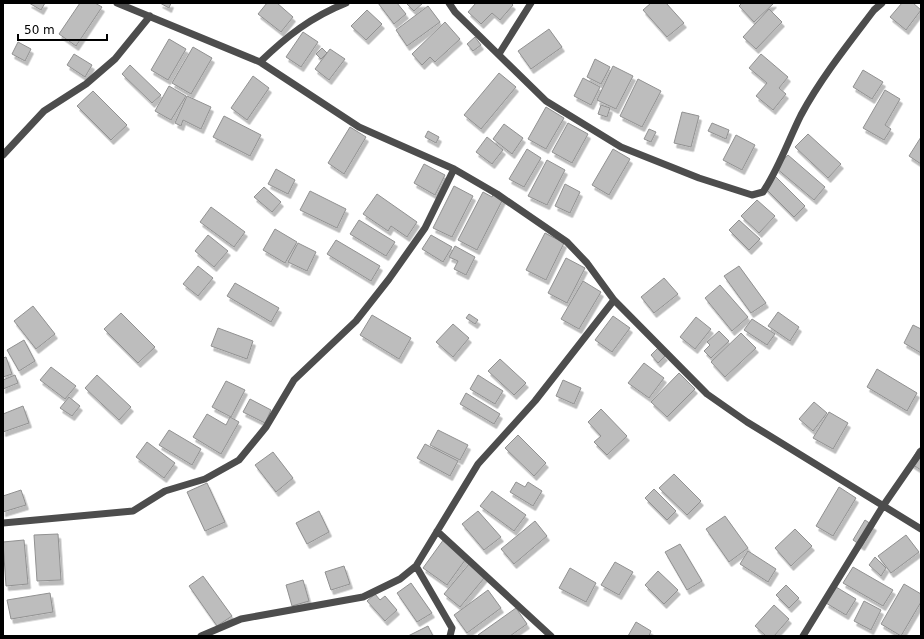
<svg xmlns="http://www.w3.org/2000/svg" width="924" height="639" viewBox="0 0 924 639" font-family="'DejaVu Sans',sans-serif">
<defs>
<filter id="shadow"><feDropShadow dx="2.5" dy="4.5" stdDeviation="0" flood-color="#0004"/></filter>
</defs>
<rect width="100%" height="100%" fill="#fff"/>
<path fill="#bdbdbd" stroke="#919191" filter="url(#shadow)" d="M29,3H45L41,10Z
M80,3H95L102,7L76,46L59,34Z
M160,3H171L169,8Z
M267,3H277L293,17L281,32L258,14Z
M378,3H397L406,14L394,24Z
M406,3H423L414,11Z
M476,3H511L513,5L500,20L492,13L481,24L468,12Z
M651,3H666L684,23L667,37L643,10Z
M742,3H774L754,22L739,6Z
M902,3H913L921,10L906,30L890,17Z
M428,6L440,22L407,46L396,30Z
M769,9L782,22L756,49L743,37Z
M367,10L382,24L366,40L351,26Z
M445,22L460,39L435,62L430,57L422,65L412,54Z
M549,29L562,47L531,69L518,51Z
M303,32L318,42L301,67L286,57Z
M475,37L481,45L473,51L467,44Z
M169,39L186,49L168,80L151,70Z
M18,42L31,49L25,61L12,54Z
M193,47L212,58L191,94L172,83Z
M322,48L327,53L321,59L316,54Z
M330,49L345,59L329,80L315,69Z
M74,54L92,65L85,77L67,65Z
M761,54L788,77L779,88L786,94L773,110L756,96L767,83L749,68Z
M595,59L610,67L601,84L587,77Z
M130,65L161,95L152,103L122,74Z
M613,66L633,76L616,109L597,100Z
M863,70L883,82L872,99L853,87Z
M499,73L516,87L481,129L464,115Z
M253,76L269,88L247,120L231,108Z
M583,78L600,87L591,105L574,96Z
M638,79L661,91L642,127L620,116Z
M169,86L186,96L171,120L155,111Z
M885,90L900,99L885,125L891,129L884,140L863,128Z
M93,91L127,125L111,140L77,106Z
M187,96L211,107L201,129L183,120L181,126L175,123Z
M601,105L610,108L607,117L598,114Z
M546,107L564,118L546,149L528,139Z
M682,112L699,116L691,147L674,143Z
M224,116L261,135L250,156L213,137Z
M568,123L588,134L572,163L552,152Z
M712,123L729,130L726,139L708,131Z
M504,124L523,138L512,154L493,139Z
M350,127L366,137L344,174L328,163Z
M649,129L656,132L651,142L644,139Z
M428,131L439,137L436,143L425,137Z
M808,134L841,164L828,178L795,147Z
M736,135L755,145L742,170L723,160Z
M487,137L503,150L492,164L476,152Z
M921,137V164L909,156Z
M527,149L541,158L524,187L509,179Z
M613,149L630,159L609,195L592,185Z
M788,155L825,187L814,200L776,168Z
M547,160L565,170L547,205L528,196Z
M424,164L445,175L435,195L414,183Z
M276,169L295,180L288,194L268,184Z
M774,175L805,206L794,217L763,186Z
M565,184L580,192L570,213L555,206Z
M454,186L473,196L452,237L433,228Z
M264,187L281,202L272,212L254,197Z
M310,191L346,209L337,228L300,210Z
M483,192L492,197L493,194L503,199L477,250L458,240Z
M377,194L417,222L407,237L391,226L388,231L363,214Z
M757,200L775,216L759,233L741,216Z
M211,207L245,232L234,247L200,222Z
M359,220L395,242L386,256L350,234Z
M739,220L760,239L749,250L729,230Z
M275,229L297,242L285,263L263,250Z
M545,233L564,243L546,280L526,270Z
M208,235L228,251L214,267L195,251Z
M431,235L452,247L443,262L422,249Z
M336,240L380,266L371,281L327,254Z
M298,243L316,252L307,271L288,262Z
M455,246L475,257L466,275L454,269L458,261L449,257Z
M566,258L585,268L567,303L548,293Z
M198,266L213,278L198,296L183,284Z
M739,266L766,303L751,313L724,276Z
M664,278L678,294L654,313L641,297Z
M583,281L601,292L579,329L561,319Z
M235,283L279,308L271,322L227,296Z
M720,285L748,317L732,331L705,298Z
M33,306L55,334L36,349L14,321Z
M778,312L799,327L790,341L768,326Z
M121,313L155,347L138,363L104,329Z
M469,314L478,320L475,324L466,318Z
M372,315L411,338L399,359L360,335Z
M613,316L630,328L612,352L595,340Z
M696,317L711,329L695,349L680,337Z
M752,319L775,334L767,345L744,330Z
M453,324L469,338L453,357L436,342Z
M913,325L921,329V353L904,343Z
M218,328L253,341L247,359L211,346Z
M719,331L729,341L711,358L704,351L710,345L707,342Z
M741,333L756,348L725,377L711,362Z
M24,340L35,361L19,371L7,350Z
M658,348L665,356L658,363L651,355Z
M6,357L12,374L3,377V358Z
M500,359L526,383L514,395L488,371Z
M644,363L664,378L649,398L628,383Z
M51,367L76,386L65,399L40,380Z
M877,369L917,393L907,411L867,387Z
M679,373L695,389L667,417L651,402Z
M15,375L18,383L3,389V380Z
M97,375L131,407L119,420L85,388Z
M478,375L503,391L495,404L470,389Z
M563,380L581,388L574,404L556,396Z
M226,381L245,390L231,417L212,407Z
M466,393L500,414L494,424L460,404Z
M69,397L80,406L72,416L60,408Z
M250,399L271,410L265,423L243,412Z
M814,402L827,413L813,431L799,419Z
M23,406L29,423L3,432V414Z
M601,409L627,436L607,455L594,442L601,436L588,422Z
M829,412L848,423L833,449L813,438Z
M207,414L226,425L230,417L239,422L221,454L193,437Z
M169,430L201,449L192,465L159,445Z
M438,430L468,445L460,460L430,445Z
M518,435L546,463L534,476L505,448Z
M147,442L175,463L164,478L136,457Z
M425,444L458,461L450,476L417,458Z
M918,449L921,450V470L910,463Z
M273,452L293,478L276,492L255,465Z
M674,474L701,501L687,515L659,488Z
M516,482L525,487L528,482L542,491L533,506L510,492Z
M207,483L225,522L205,531L187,492Z
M839,487L856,498L833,536L816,526Z
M654,489L676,511L667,520L645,498Z
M21,490L26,505L3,512V496Z
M492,491L526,515L514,531L480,506Z
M319,511L329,532L307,544L296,523Z
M478,511L501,537L484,550L462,524Z
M725,516L748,548L729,562L706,529Z
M865,520L874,526L862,546L853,540Z
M535,521L547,536L514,564L501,549Z
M795,529L812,546L791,566L775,548Z
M58,534L61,580L37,581L34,535Z
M906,535L919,552L891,573L878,556Z
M444,539L468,556L447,585L423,568Z
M24,540L28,584L6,586L3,542Z
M680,544L702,581L687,590L665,552Z
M748,551L776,569L768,582L740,564Z
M875,557L886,568L881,576L869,565Z
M615,562L633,572L619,595L601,585Z
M469,564L485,577L460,607L444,594Z
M344,566L350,584L331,590L325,572Z
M853,567L893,590L883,606L843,583Z
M570,568L596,583L586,602L559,588Z
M658,571L678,590L664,604L645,585Z
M203,576L232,616L217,626L189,586Z
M303,580L309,601L292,606L286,585Z
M411,583L432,613L417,622L397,593Z
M904,584L921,594V602L901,636L881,624Z
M786,585L799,598L789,608L776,595Z
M836,587L856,599L846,615L826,603Z
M488,590L501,608L467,633L454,615Z
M50,593L53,612L11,619L7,600Z
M375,594L380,600L385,596L397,610L385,621L367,601Z
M864,601L881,610L871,630L854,621Z
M774,605L789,619L774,636H766L755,626Z
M516,608L527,624L510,636H479L478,635Z
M636,622L651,631L649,636H628Z
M428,626L433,636H408Z"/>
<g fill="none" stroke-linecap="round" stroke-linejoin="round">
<path stroke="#4d4d4d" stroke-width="7" d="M117,3L260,62L359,127L454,169L497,194L567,242L587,263L614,300L707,394L747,422L921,529
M449,3L455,12L546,101L621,147L699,178L752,195L763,192C779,168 788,141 801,115C821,78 849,43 874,10L882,3
M499,54L531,3
M260,62C287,36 311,17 346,3
M3,155L44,111L86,84L115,59L150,16
M3,523L133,511L165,491L205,479L239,460L266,427L294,380L356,321L389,279L425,228L454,169
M437,531L551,636
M416,566L452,628L450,636
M201,636L241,619L363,597L400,579L416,566L478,464L535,401L614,300
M803,636L883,506L921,451"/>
</g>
<rect width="924" height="639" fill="none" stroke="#000000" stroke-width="8"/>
<path d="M18 34v6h89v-6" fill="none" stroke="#000000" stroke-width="2"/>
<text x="24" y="34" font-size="12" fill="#000000" stroke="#ffffff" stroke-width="3" paint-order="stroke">50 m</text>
</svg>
